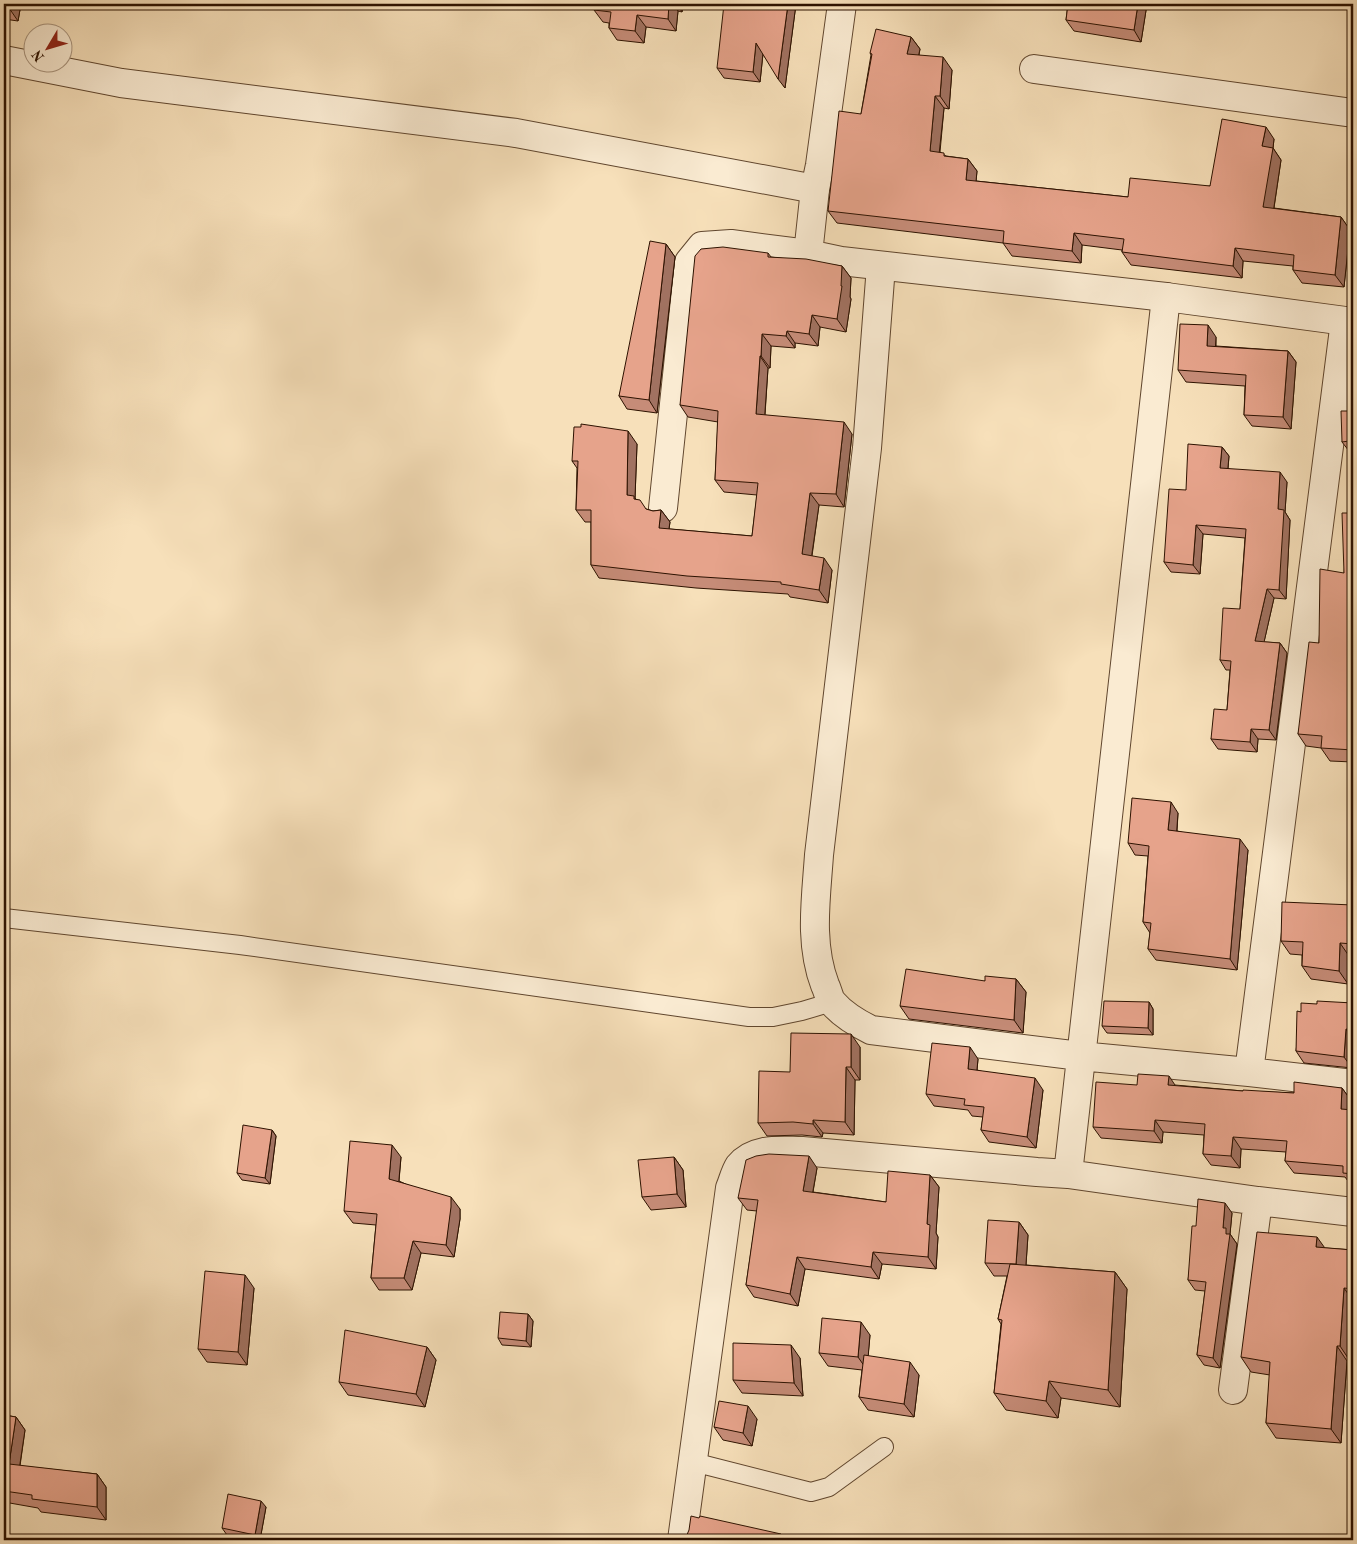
<svg xmlns="http://www.w3.org/2000/svg" width="1357" height="1544" viewBox="0 0 1357 1544" font-family="'Old Standard TT',serif">
<rect width="100%" height="100%" fill="#f7e0ba"/>
<filter id="stains"><feTurbulence type="fractalNoise" baseFrequency=".004" numOctaves="4"/><feColorMatrix values="0 0 0 0 .2 0 0 0 0 .09 0 0 0 0 .02 0 0 0 .5 -.17"/></filter>
<radialGradient id="worn" r=".72"><stop offset=".6" stop-color="#630" stop-opacity="0"/><stop offset="1" stop-color="#630" stop-opacity=".3"/></radialGradient>
<g fill="none" stroke-linecap="round" stroke-linejoin="round">
<defs>
<path id="service" d="M4,918L240,945L749,1017H773L802,1011L832,1002
M693,1462L811,1492L829,1487L884,1447"/>
<path id="minor" d="M4,60L121,83L516,133L815,189
M1034,69L1353,113
M881,266L867,448L819,855C816,899 809,943 825,985C828,991 829,999 833,1003C843,1015 857,1023 871,1030L1080,1056L1249,1072L1353,1084
M663,508L689,262L702,246L731,244L808,254
M1249,1072L1345,321
M1068,1174L1258,1201L1353,1212
M1233,1390L1258,1201
M682,1540L730,1188C733,1181 735,1172 739,1166C754,1147 781,1151 802,1151L1037,1172L1068,1174L1166,297"/>
<path id="tertiary" d="M842,4L820,165L815,189L808,254L841,261L1166,297L1353,322"/>
</defs>
<use href="#service" stroke="#60462e" stroke-width="20"/>
<use href="#minor" stroke="#60462e" stroke-width="30"/>
<use href="#tertiary" stroke="#60462e" stroke-width="30"/>
<use href="#service" stroke="#faebd2" stroke-width="18"/>
<use href="#minor" stroke="#faebd2" stroke-width="28"/>
<use href="#tertiary" stroke="#faebd2" stroke-width="28"/>
</g>
<path fill="#c68c78" stroke="#2d1200" d="M4,4H21L18,21L4,19Z
M595,4H683L682,12L678,11L676,31L646,27L644,43L617,40L609,28V23L603,22L594,10Z
M796,4L785,88L763,54L760,82L724,78L717,68Z
M1068,4H1147L1141,42L1074,31L1066,20Z
M911,37L920,49L919,55L952,70L949,109L944,108L940,152L946,156L968,159L977,171L976,181L1128,197L1210,186L1274,139L1273,148L1281,160L1274,208L1341,217L1350,230L1344,287L1302,283L1293,270V266L1243,261L1242,278L1131,265L1122,252V250L1082,245L1081,263L1012,256L1003,243L837,223L828,211L861,114L871,55L870,53Z
M666,244L675,257L657,413L627,409L619,396Z
M768,253L771,257L842,266L851,278L850,297L851,299L846,332L820,327L818,346L795,343V348L771,346L770,368H768L765,415L852,434L844,507L819,505L812,556L832,570L828,603L790,597L788,594L696,588L599,578L591,565V522H585L576,510L577,468L572,461L637,444L635,498L646,509L653,511L661,510L670,522L669,529L752,536L757,495L724,492L715,480L718,422L688,417L680,405Z
M1216,337V346L1288,351L1296,362L1291,429L1252,426L1244,415L1245,386L1186,382L1178,370Z
M1353,411V762L1330,761L1321,748L1306,746L1298,734L1319,643L1344,573L1349,513V451L1342,442Z
M1222,447L1229,456L1228,469L1287,482L1285,512L1290,520L1286,599L1274,598L1264,642L1280,643L1287,653L1276,740L1258,739L1257,752L1218,749L1211,739L1227,710L1230,670H1226L1220,660L1240,609L1245,538L1203,534L1200,574L1171,572L1164,562L1186,490Z
M1178,813L1177,831L1248,850L1237,970L1156,960L1148,949L1150,933L1143,922L1148,856L1135,855L1128,843Z
M1353,905V956H1349L1348,984L1311,979L1302,966V955L1290,954L1281,941Z
M1016,979L1026,992L1023,1033L909,1019L900,1006L985,981Z
M1149,1002L1153,1009V1035L1107,1033L1102,1026Z
M1353,1003V1054L1352,1068L1304,1063L1296,1051L1301,1012L1317,1004Z
M860,1047V1080H855L854,1135L823,1133L822,1137L802,1135L767,1136L758,1123L790,1072Z
M978,1059L977,1070L1043,1090L1036,1148L989,1142L981,1130L983,1117L972,1116L968,1110L934,1106L926,1094Z
M1137,1085H1175L1243,1091L1294,1093L1342,1088L1350,1099L1349,1110H1353V1185H1351L1345,1177L1294,1173L1285,1161L1286,1152L1241,1149L1240,1168L1211,1165L1203,1154L1204,1135L1163,1132L1162,1143L1101,1138L1093,1127Z
M272,1130L276,1136L270,1184L242,1180L237,1173Z
M401,1157L399,1181L460,1209V1219L454,1257L421,1253L412,1290H379L371,1278L376,1225L353,1223L344,1211Z
M674,1157L683,1170L686,1207L651,1210L642,1197Z
M817,1168L813,1192L886,1202L930,1175L939,1187L936,1233L938,1237L936,1269L882,1264L879,1279L805,1269L798,1306L754,1297L746,1285L757,1211L747,1210L738,1198Z
M1232,1213L1230,1234L1237,1244L1220,1368L1204,1365L1197,1355L1205,1291L1195,1290L1188,1280L1196,1226Z
M1019,1222L1028,1235L1026,1265L1115,1272L1127,1289L1120,1407L1061,1398L1058,1418L1006,1410L994,1393L1001,1324L998,1319L1007,1276H994L985,1263Z
M1325,1248L1353,1250V1316L1350,1361H1347L1341,1443L1276,1438L1266,1423L1270,1375L1251,1372L1241,1357Z
M254,1288L247,1365L207,1362L198,1349Z
M528,1314L533,1321L531,1347L502,1345L498,1338Z
M870,1335L868,1356L919,1375L914,1417L868,1410L859,1397L862,1370L828,1366L819,1353Z
M427,1347L436,1360L425,1407L348,1395L339,1382Z
M800,1358L803,1396L742,1393L733,1380Z
M4,1415L16,1417L25,1430L20,1466L97,1474L106,1487V1520L41,1512L38,1508L4,1502Z
M757,1419L752,1446L723,1440L714,1427Z
M266,1507L260,1540H252L227,1535L222,1528Z"/>
<path fill="#a17261" stroke="#2d1200" d="M10,4H21L18,21L9,8Z
M669,4H673L678,11L676,31L668,19Z
M677,4H683L682,12Z
M788,4H796L785,88L778,79Z
M1138,4H1147L1141,42L1134,30Z
M637,15L646,27L644,43L635,31Z
M911,37L920,49L916,67L907,54Z
M756,43L763,53L760,82L753,72Z
M943,57L952,70L949,109L940,96Z
M935,96L944,108L938,164L930,151Z
M1266,127L1274,139L1273,148L1281,160L1272,220L1263,207L1262,146Z
M968,159L977,171L975,192L966,180Z
M1341,217L1350,230L1344,287L1335,275Z
M1074,233L1082,245L1081,263L1072,251Z
M666,244L675,257L657,413L649,400Z
M1235,248L1243,261L1242,278L1233,266Z
M842,266L851,278L850,297L851,299L846,332L837,319Z
M812,315L820,327L818,346L809,334Z
M1208,325L1216,337L1215,357L1207,346Z
M787,331L795,343V348L786,336Z
M762,334L771,346L770,368L761,356Z
M1288,351L1296,362L1291,429L1283,417Z
M760,356L768,368L764,426L756,414Z
M844,422L852,434L844,507L836,494Z
M628,431L637,444L635,498L642,508L627,495Z
M1222,447L1229,456L1227,478L1220,468Z
M1280,472L1287,482L1285,512L1290,520L1286,599L1279,590L1278,509Z
M810,493L819,505L810,567L802,554Z
M661,510L670,522L667,541L659,528Z
M1196,525L1203,534L1200,574L1193,565Z
M824,558L832,570L828,603L819,590Z
M1267,589L1274,598L1262,651L1255,641Z
M1280,643L1287,653L1276,740L1269,730Z
M1251,729L1258,739L1257,752L1250,742Z
M1171,802L1178,813L1176,841L1168,830Z
M1240,839L1248,850L1237,970L1230,959Z
M1340,943L1349,956L1348,984L1339,971Z
M1016,979L1026,992L1023,1033L1014,1020Z
M1149,1002L1153,1009V1035L1148,1028Z
M1346,1029L1353,1040L1352,1068L1344,1057Z
M851,1034L860,1047V1080L851,1067Z
M970,1047L978,1059L976,1080L968,1069Z
M846,1067L855,1080L854,1135L845,1122Z
M1169,1076L1177,1088L1168,1085Z
M1035,1078L1043,1090L1036,1148L1027,1137Z
M1342,1088L1350,1099L1349,1121L1341,1109Z
M813,1120L823,1133L822,1137L813,1124Z
M1155,1120L1163,1132L1162,1143L1154,1131Z
M272,1130L276,1136L270,1184L265,1178Z
M1233,1137L1241,1149L1240,1168L1231,1156Z
M392,1145L401,1157L398,1190L389,1179Z
M809,1156L817,1168L811,1202L803,1191Z
M674,1157L683,1170L686,1207L677,1194Z
M930,1175L939,1187L936,1233L938,1237L936,1269L928,1257L927,1224Z
M451,1197L460,1209V1219L454,1257L446,1245Z
M1225,1203L1232,1213L1230,1234L1237,1244L1220,1368L1213,1358L1226,1234L1223,1228Z
M1019,1222L1028,1235L1025,1278L1016,1265Z
M1317,1237L1327,1251L1316,1247Z
M413,1241L421,1253L412,1290L404,1278Z
M873,1252L882,1264L879,1279L871,1267Z
M797,1257L805,1269L798,1306L790,1294Z
M1115,1272L1127,1289L1120,1407L1108,1390Z
M245,1275L254,1288L247,1365L238,1352Z
M1344,1288L1353,1301V1316L1350,1361L1340,1346Z
M528,1314L533,1321L531,1347L526,1341Z
M861,1322L870,1335L867,1370L858,1357Z
M791,1345L800,1358L803,1396L794,1383Z
M1337,1346L1347,1361L1341,1443L1331,1429Z
M427,1347L436,1360L425,1407L416,1394Z
M910,1362L919,1375L914,1417L904,1404Z
M1049,1381L1061,1398L1058,1418L1046,1401Z
M748,1406L757,1419L752,1446L743,1433Z
M16,1417L25,1430L18,1477L9,1464Z
M97,1474L106,1487V1520L97,1507Z
M261,1501L266,1507L260,1540H258L255,1535Z
M781,1534L785,1540H780Z"/>
<path fill="#e6a38b" stroke="#2d1200" d="M4,4H10L9,8H4Z
M595,4H669L668,19L637,15L635,31L609,28L611,12L594,10Z
M724,4H788L778,79L756,43L753,72L717,68Z
M1068,4H1138L1134,30L1066,20Z
M876,29L911,37L907,54L943,57L940,96H935L930,151L944,153V156L968,159L966,180L1128,197L1130,178L1210,186L1222,119L1266,127L1262,146L1273,148L1263,207L1341,217L1335,275L1293,270L1294,255L1235,248L1233,266L1122,252L1124,239L1074,233L1072,251L1003,243L1004,231L828,211L839,111L861,114L872,54L870,53Z
M650,241L666,244L649,400L619,396Z
M723,247L768,253V257L806,259L842,266L841,286H842L837,319L812,315L809,334L787,331L786,336L762,334L761,356H760L756,414L844,422L836,494L810,493L802,554L824,558L819,590L781,584V582L687,576L591,565V510H576L578,461H572L574,427H581V424L628,431L627,495L634,496V499L640,500L646,509L653,511L661,510L659,528L752,536L758,483L715,480L718,411L680,405L695,256L701,249Z
M1180,324L1208,325L1207,346L1288,351L1283,417L1244,415L1246,375L1178,370Z
M1341,411H1353V750L1321,748L1322,736L1298,734L1309,642L1319,643L1320,569L1344,573L1342,513H1349V441L1342,442Z
M1188,444L1222,447L1220,468L1280,472L1278,509L1284,510L1279,590L1267,589L1255,641L1280,643L1269,730L1251,729L1250,742L1211,739L1214,709L1227,710L1231,661L1220,660L1223,608L1240,609L1246,529L1196,525L1193,565L1164,562L1169,489L1186,490Z
M1132,798L1171,802L1168,830L1240,839L1230,959L1148,949L1151,923L1143,922L1149,846L1128,843Z
M1282,902L1353,905V944L1340,943L1339,971L1302,966L1303,942L1281,941Z
M906,969L985,981V976L1016,979L1014,1020L900,1006Z
M1104,1001L1149,1002L1148,1028L1102,1026Z
M1317,1001L1353,1003V1030L1346,1029L1344,1057L1296,1051L1297,1011L1301,1012V1003L1317,1004Z
M791,1033L851,1034V1067H846L845,1122L813,1120V1124L793,1122L758,1123L759,1071L790,1072Z
M932,1043L970,1047L968,1069L1035,1078L1027,1137L981,1130L984,1107L964,1105L965,1099L926,1094Z
M1138,1074L1169,1076L1168,1085L1243,1091V1090L1294,1093V1082L1342,1088L1341,1109L1353,1110V1174L1343,1173V1166L1285,1161L1287,1141L1233,1137L1231,1156L1203,1154L1205,1124L1155,1120L1154,1131L1093,1127L1096,1082L1137,1085Z
M243,1125L272,1130L265,1178L237,1173Z
M350,1141L392,1145L389,1179L451,1197V1207L446,1245L413,1241L404,1278H371L377,1214L344,1211Z
M769,1154L809,1156L803,1191L886,1202L888,1171L930,1175L927,1224L930,1225L928,1257L873,1252L871,1267L797,1257L790,1294L746,1285L758,1200L738,1198L746,1160L756,1156Z
M674,1157L677,1194L642,1197L638,1160Z
M1198,1199L1225,1203L1223,1228H1226V1234H1230L1213,1358L1197,1355L1206,1282L1188,1280L1192,1226H1196Z
M988,1220L1019,1222L1016,1264L985,1263Z
M1257,1232L1317,1237L1316,1247L1353,1250V1289L1344,1288L1340,1346H1337L1331,1429L1266,1423L1270,1362L1241,1357Z
M1010,1264L1115,1272L1108,1390L1049,1381L1046,1401L994,1393L1002,1320L998,1319Z
M205,1271L245,1275L238,1352L198,1349Z
M500,1312L528,1314L526,1341L498,1338Z
M822,1318L861,1322L858,1357L819,1353Z
M345,1330L427,1347L416,1394L339,1382Z
M733,1343L791,1345L794,1383L733,1380Z
M864,1355L910,1362L904,1404L859,1397Z
M719,1401L748,1406L743,1433L714,1427Z
M4,1415L16,1417L9,1464L97,1474V1507L32,1499V1495L4,1491Z
M228,1494L261,1501L255,1535L222,1528Z
M691,1516L699,1518L700,1516L781,1534L780,1540H682L686,1537L689,1530Z"/>
<rect width="1357" height="1544" fill="none" stroke="#f7e0ba" stroke-width="20"/>
<rect x="5" y="5" width="1347" height="1534" fill="none" stroke="#2d1200" stroke-width="2.5"/>
<rect x="10" y="10" width="1337" height="1524" fill="none" stroke="#2d1200"/>
<g transform="translate(48 48) rotate(232)"><circle r="24" fill="#faebd2" stroke="#a8947e"/>
<path d="M0-4L9 19L0 12L-9 19Z" fill="#8f2418"/>
<text y="-8" font-size="14" font-weight="bold" text-anchor="middle" fill="#2d1200">N</text>
</g>
<rect width="100%" height="100%" filter="url(#stains)"/>
<rect width="100%" height="100%" fill="url(#worn)"/>
</svg>
